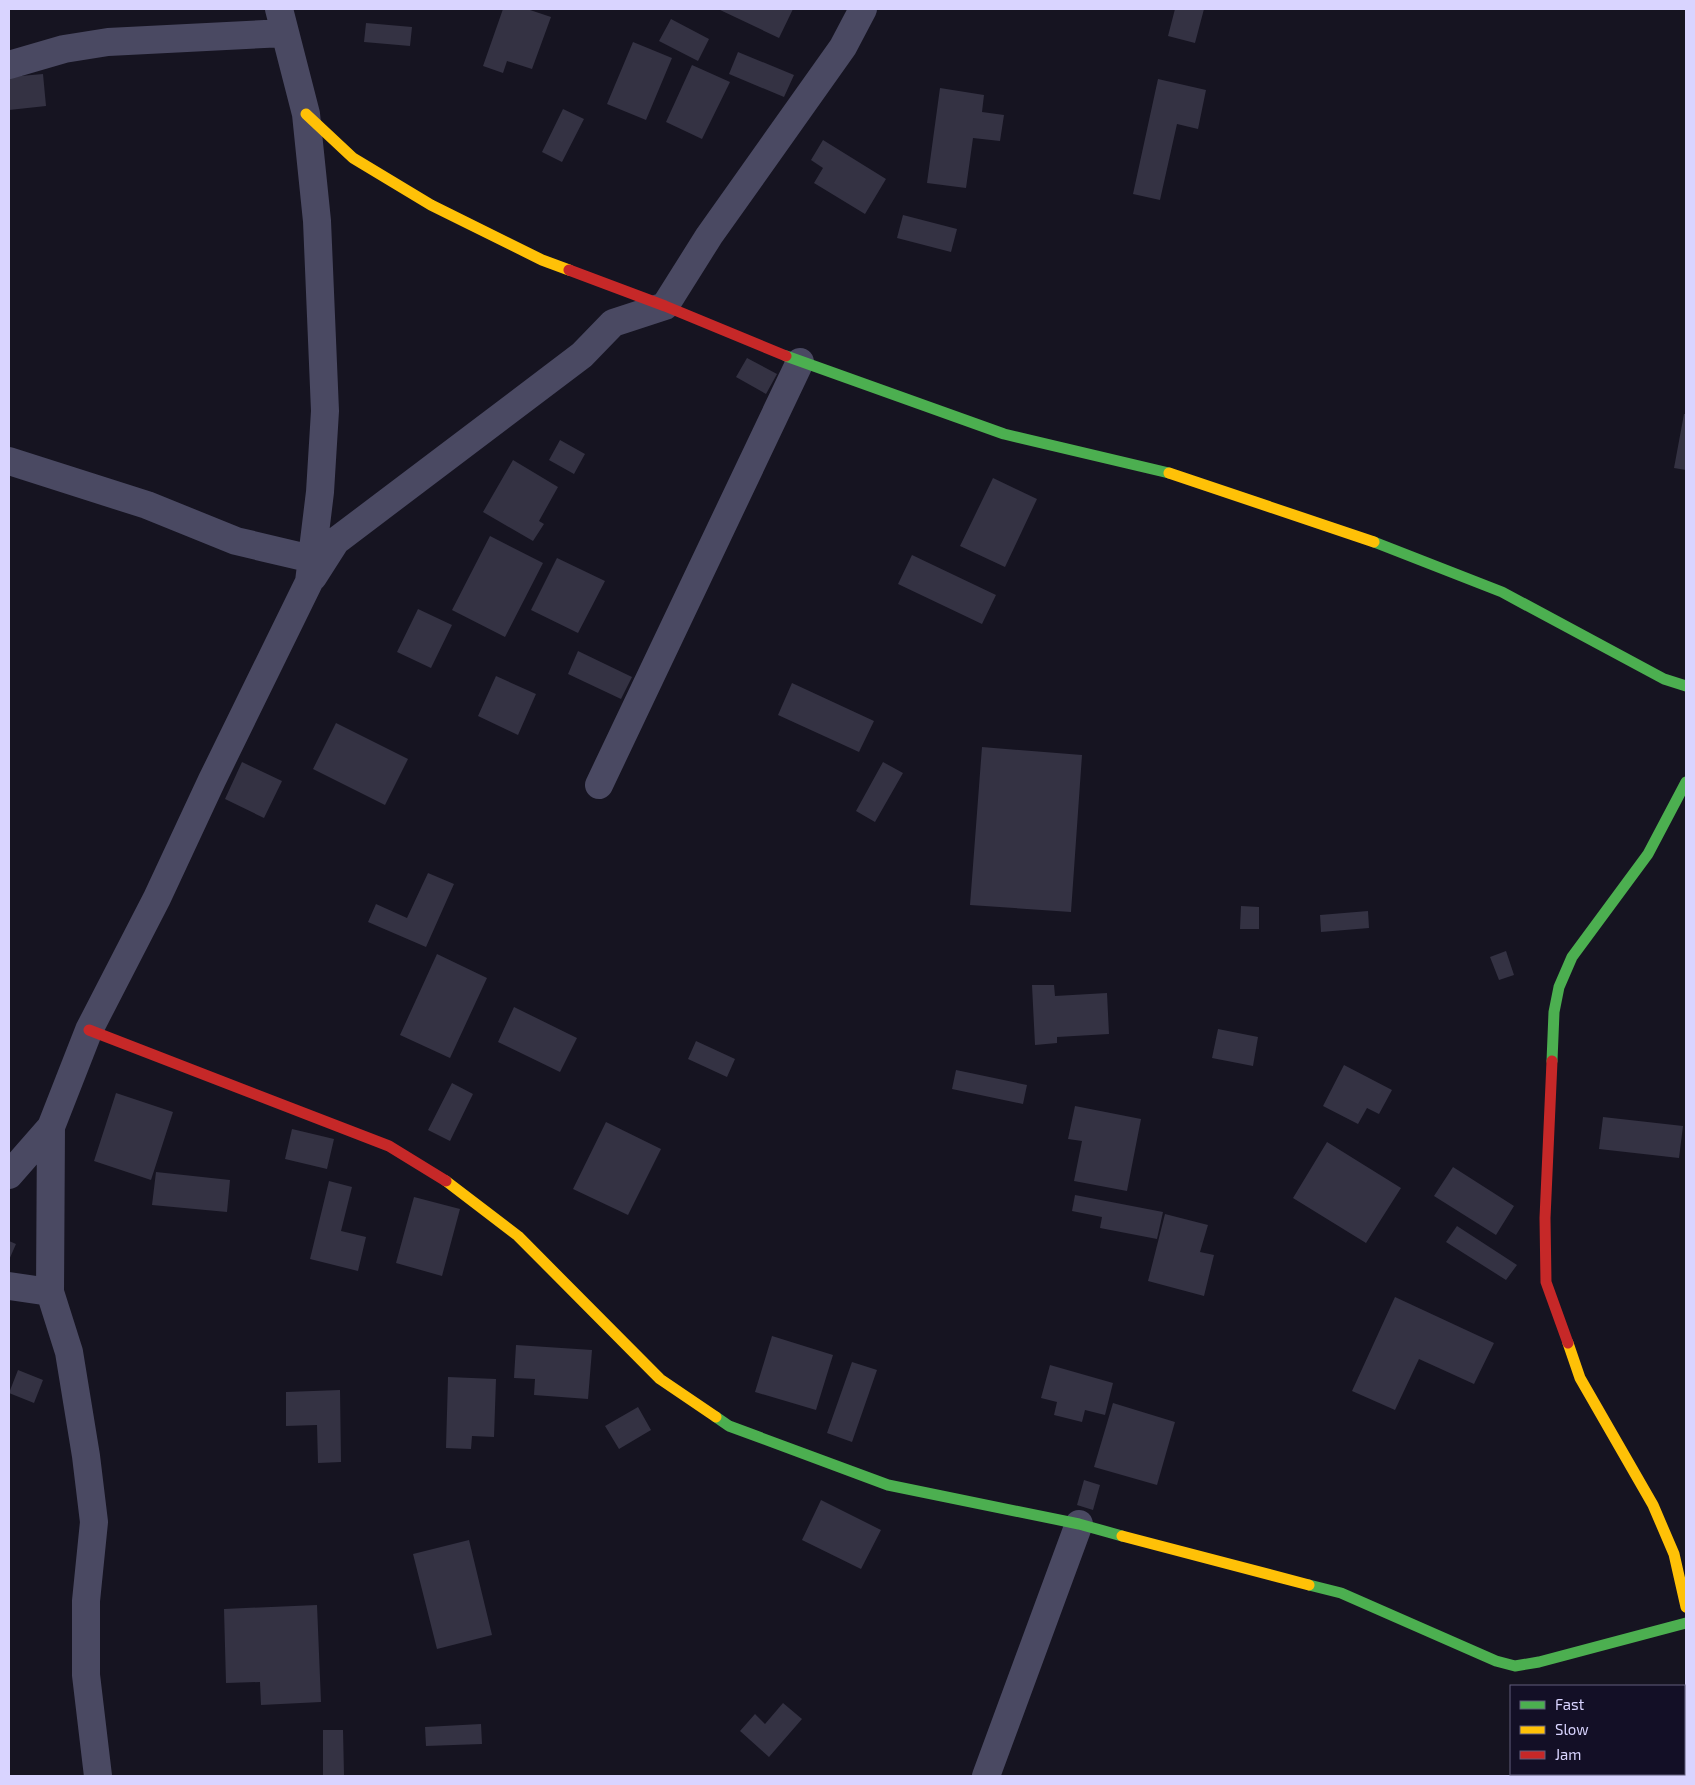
<svg xmlns="http://www.w3.org/2000/svg" width="1695" height="1785" viewBox="0 0 1695 1785" font-family="'Exo 2',sans-serif">
<rect width="100%" height="100%" fill="#161421"/>
<path fill="#343243" d="M503,9H527L551,17L532,69L507,61L503,73L483,66Z
M718,9H793L779,38Z
M1175,9H1204L1195,43L1168,36Z
M671,19L709,39L698,61L659,41Z
M366,23L412,27L410,46L364,42Z
M633,42L672,58L646,120L607,104Z
M738,52L794,75L784,97L729,74Z
M692,65L730,82L702,139L666,122Z
M43,74L46,106L9,110V77Z
M1158,79L1206,90L1198,129L1177,124L1160,200L1133,194Z
M940,88L984,95L982,112L1004,115L1000,141L973,138L966,188L927,183Z
M563,109L584,119L562,162L542,152Z
M823,140L886,179L865,214L814,183L823,168L811,160Z
M903,215L957,229L951,252L897,238Z
M747,358L777,374L766,394L736,377Z
M1684,414H1686V470L1674,468Z
M560,440L585,454L574,474L549,460Z
M513,460L558,487L539,521L544,524L533,541L483,512Z
M993,478L1037,499L1005,567L960,546Z
M490,536L543,563L505,637L452,610Z
M912,555L996,595L982,624L898,584Z
M557,558L605,581L578,633L531,610Z
M418,609L452,625L431,668L397,652Z
M578,651L632,677L621,699L568,674Z
M496,676L536,694L518,735L478,716Z
M792,683L874,721L859,752L778,715Z
M336,723L408,759L385,805L313,769Z
M982,747L1082,755L1071,912L970,905Z
M242,762L282,781L264,818L225,799Z
M883,762L903,773L875,822L856,811Z
M428,873L454,884L426,947L368,922L376,904L407,918Z
M1241,906L1259,907V929H1240Z
M1368,911L1369,928L1321,932L1320,915Z
M1506,951L1514,975L1499,980L1490,957Z
M437,954L487,978L450,1058L400,1035Z
M1032,985H1054L1055,996L1107,993L1109,1034L1057,1037V1043L1035,1045Z
M514,1007L577,1038L560,1072L498,1042Z
M1218,1029L1258,1037L1253,1066L1212,1058Z
M696,1041L735,1059L727,1077L688,1059Z
M1344,1065L1392,1090L1379,1114L1367,1108L1358,1124L1323,1106Z
M956,1070L1027,1085L1023,1104L952,1089Z
M452,1083L473,1094L450,1141L428,1130Z
M116,1093L173,1112L151,1180L94,1161Z
M1075,1106L1141,1119L1127,1191L1074,1181L1082,1141L1068,1139Z
M1603,1117L1683,1126L1679,1158L1599,1149Z
M606,1122L661,1149L628,1215L573,1189Z
M292,1129L334,1139L327,1169L285,1159Z
M1327,1142L1401,1188L1366,1243L1293,1198Z
M1453,1167L1514,1206L1496,1235L1434,1196Z
M156,1172L230,1180L227,1212L152,1205Z
M329,1181L352,1187L341,1231L366,1237L358,1271L310,1259Z
M1075,1195L1163,1212L1157,1239L1100,1228L1102,1217L1072,1211Z
M414,1197L460,1209L442,1276L396,1263Z
M1165,1214L1208,1225L1200,1252L1214,1255L1204,1296L1148,1281Z
M1457,1226L1517,1265L1506,1280L1446,1242Z
M9,1241L16,1244L9,1260Z
M1395,1297L1494,1343L1474,1384L1419,1359L1395,1410L1352,1391Z
M772,1336L833,1355L816,1410L755,1392Z
M516,1345L592,1350L588,1399L534,1395L535,1379L514,1378Z
M852,1362L877,1370L852,1442L827,1433Z
M1050,1365L1113,1383L1105,1415L1085,1410L1082,1422L1054,1415L1057,1402L1041,1398Z
M18,1370L43,1380L34,1403L9,1393Z
M448,1377L496,1379L494,1437L472,1436L471,1449L446,1448Z
M340,1390L341,1462L318,1463L317,1425L286,1426V1392Z
M1113,1403L1175,1422L1157,1485L1094,1467Z
M638,1407L651,1430L619,1449L605,1426Z
M1084,1480L1100,1485L1093,1510L1077,1505Z
M821,1500L881,1530L861,1569L802,1540Z
M469,1540L492,1635L437,1649L413,1554Z
M317,1605L321,1702L261,1705L260,1682L226,1683L224,1609Z
M783,1703L802,1719L769,1757L740,1731L755,1714L765,1724Z
M481,1724L482,1744L426,1746L425,1727Z
M323,1730H343L344,1775H323Z"/>
<g fill="none" stroke-linecap="round" stroke-linejoin="round">
<path stroke="#4a4962" stroke-width="28" d="M9,65L64,49L108,42L285,33
M9,461L147,505L236,541L312,559
M313,577L336,541L582,355L613,323L665,306L709,236L843,47L863,9
M599,785L800,362
M51,1127L50,1292L69,1352L86,1456L94,1522L86,1601V1675L98,1776
M9,1175L51,1127L89,1030L157,898L212,780L309,582L320,492L325,411L317,221L306,114L279,9
M9,1286L50,1292
M986,1776L1079,1524"/>
<path stroke="#4caf50" stroke-width="11" d="M786,356L1004,434L1169,473
M1374,542L1502,592L1664,679L1686,686
M1552,1061L1554,1012L1559,987L1572,957L1648,854L1686,782
M716,1417L729,1426L888,1485L1079,1524L1122,1536
M1309,1585L1341,1593L1496,1661L1515,1666L1539,1662L1686,1623"/>
<path stroke="#ffc107" stroke-width="11" d="M306,114L353,158L431,205L542,260L569,270
M1169,473L1374,542
M446,1181L518,1236L660,1379L716,1417
M1568,1343L1580,1378L1653,1505L1674,1554L1686,1607
M1122,1536L1309,1585"/>
<path stroke="#c62828" stroke-width="11" d="M569,270L665,306L786,356
M89,1030L389,1146L446,1181
M1552,1061L1545,1218L1546,1282L1568,1343"/>
</g>
<rect width="1695" height="1785" fill="none" stroke="#d9d4ff" stroke-width="20"/>
<rect x="1510" y="1685" width="175" height="90" fill="#130f26" stroke="#625e7d"/>
<rect x="1520" y="1701" width="25" height="8" fill="#4caf50" stroke="#625e7d"/>
<text x="1555" y="1710" font-size="15" fill="#d9d4ff">Fast</text>
<rect x="1520" y="1726" width="25" height="8" fill="#ffc107" stroke="#625e7d"/>
<text x="1555" y="1735" font-size="15" fill="#d9d4ff">Slow</text>
<rect x="1520" y="1751" width="25" height="8" fill="#c62828" stroke="#625e7d"/>
<text x="1555" y="1760" font-size="15" fill="#d9d4ff">Jam</text>
</svg>
